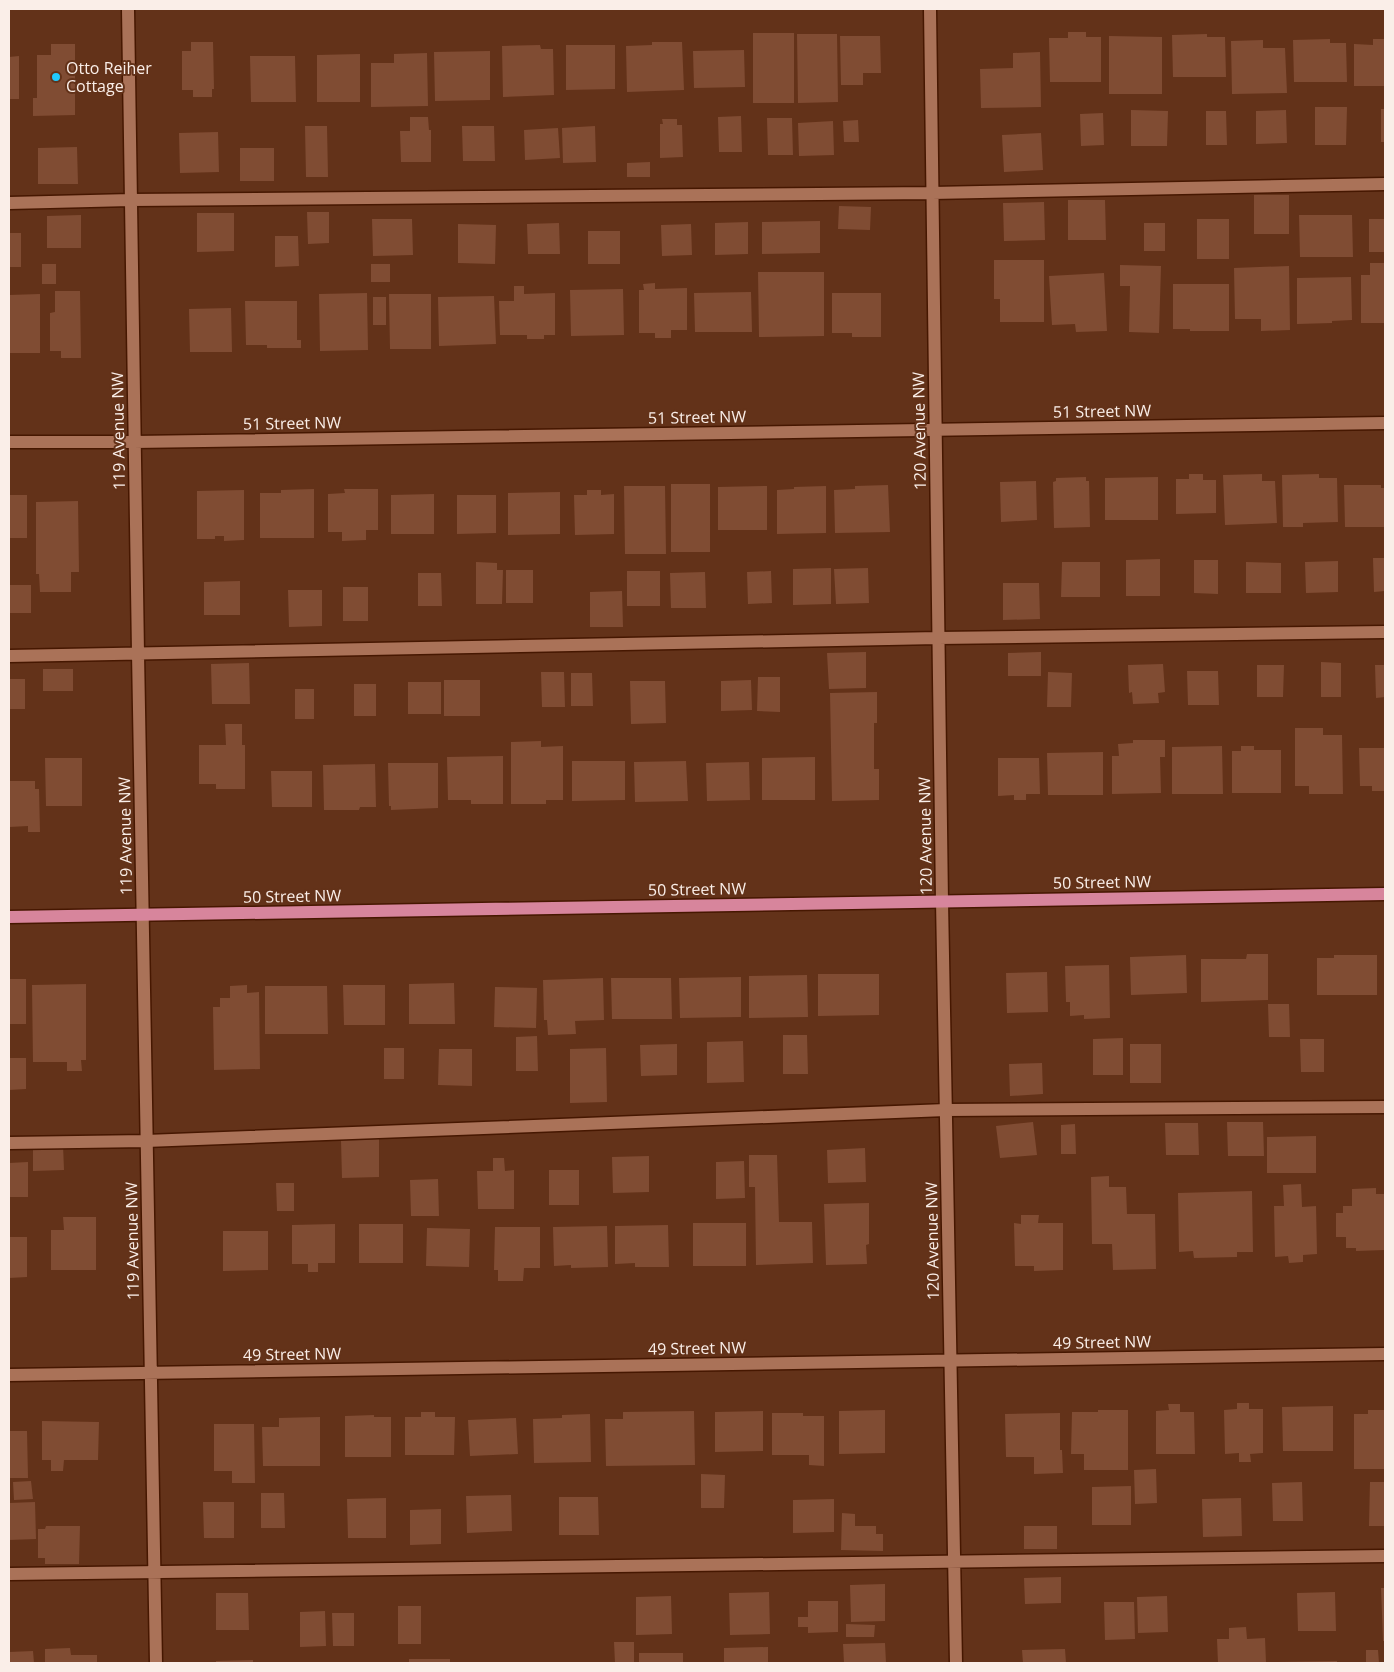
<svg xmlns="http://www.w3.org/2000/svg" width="1394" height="1672" viewBox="0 0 1394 1672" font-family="'Open Sans',sans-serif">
<rect width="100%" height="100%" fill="#633219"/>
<path fill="#804c33" d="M1068,32H1086V37H1101V82H1050L1049,38H1068Z
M753,33H794V103H753Z
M797,34H837L838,102L798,103Z
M1207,34V37H1225L1226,77H1173L1172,35Z
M840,36H880L881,73H863V85H841Z
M1109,36L1162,37V94H1109Z
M1330,39V43H1346L1347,82H1294L1293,40Z
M1373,39H1385V86H1354V44L1373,45Z
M1263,40V48H1285L1287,93L1232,94L1231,41Z
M191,42H213L214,89H212V97H193V90H182V51H191Z
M652,42H682L684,90L627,92L626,46L652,45Z
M51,44H75V115L33,116V98H37V55H51Z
M540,45L541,49H553L554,95L503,97L502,46Z
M566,45H615V89L566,90Z
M744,50L745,87L694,88L693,51Z
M490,51V100L435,101L434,52Z
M1040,52L1041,107L981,108L980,69L1013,68V53Z
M427,53L428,106L371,107V63H394V54Z
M360,54V102H317V55Z
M19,56V99H9V57Z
M250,56H295L296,102H251Z
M1315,107H1347L1346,145H1315Z
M1381,109H1385V142H1381Z
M1131,110L1168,111L1167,146H1131Z
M1286,110L1287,143L1256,144V111Z
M1206,111H1226L1227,145H1206Z
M1103,113L1104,145L1081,146L1080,114Z
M741,116L742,152H719L718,117Z
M410,117H428L429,130H431V162H401L400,131H410Z
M767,118H792L793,155H768Z
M662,119H677V125H682L683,157L660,158V124H663Z
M858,120L859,142H844L843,121Z
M833,121L834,155L799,156L798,123Z
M305,126H327L328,177H306Z
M462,126H494L495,161H463Z
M595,126L596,162L563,163L562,128Z
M558,128L560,158L525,160L524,130Z
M218,132L219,172L180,173L179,133Z
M1041,133L1043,170L1004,172L1002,135Z
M77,147L78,184H38V148Z
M240,148H274V181H240Z
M650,162V177H627V163Z
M1254,195H1289V234H1254Z
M1068,200H1105L1106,240H1068Z
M1044,202L1045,240L1004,241L1003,203Z
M839,206L871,207L870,230L838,229Z
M307,212H329V243L308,244Z
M197,213H234V251L197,252Z
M81,215V248H47V216Z
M1299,215H1352L1353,257H1300Z
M372,219H412L413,255L373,256Z
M1197,219H1229V259H1197Z
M1369,219H1385V252H1369Z
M820,221V253L762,254V222Z
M748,222V254L715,255V223Z
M559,223L560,254H528L527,224Z
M1144,223H1165V251H1144Z
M458,224L496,225L495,264L458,263Z
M691,224L692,255L662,256L661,225Z
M588,231H620V264H588Z
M9,233H21V267H9Z
M275,236H298L299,266L275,267Z
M994,260H1044V322H1000V299H994Z
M1370,263H1385V323H1361V275H1370Z
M42,264H56V284H42Z
M371,264H390V282H371Z
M1120,265L1161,266L1159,333L1129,332L1130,286H1120Z
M1289,266L1290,330L1261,331V319H1235L1234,268Z
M758,272H824V336L759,337Z
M1104,273L1107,331L1076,332L1075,324L1052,325L1049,276Z
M1351,277L1352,320L1332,321V323L1297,324V278Z
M655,283V289L687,288V330H671V338H655V333H639V290H644L643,284Z
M1173,284H1229V331H1190V329H1173Z
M514,286H524V294L555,293V335H544V339H527V335H500L499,301H514Z
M623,289L624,335L571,336L570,290Z
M55,291H80L81,358H61V351H50V313L55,312Z
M751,292L752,332H695L694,293Z
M367,293L368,350L320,351L319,294Z
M832,293H881V337H852V333H832Z
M40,294V353H10L9,295Z
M389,294H431V349H390Z
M494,296L496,344L439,346L438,297Z
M373,297H386V325H373Z
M245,301H297V340H301V348H267V345H246Z
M231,308L232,352H190L189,309Z
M1189,474H1203V480H1216V513L1176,514V479H1189Z
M1262,474V481H1275L1277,523L1225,525L1223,475Z
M1319,474V478H1337L1338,522L1303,523V527H1283L1282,475Z
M1086,477V481H1089L1090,527L1054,528L1053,482L1056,481V478Z
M1158,477V520H1105V478Z
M1036,481L1037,520L1001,522L1000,482Z
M671,484H710V552H671Z
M888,485L890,532L835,533L834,490L855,489V486Z
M1344,485H1381V488H1385V527H1345Z
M624,486H665L666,554H625Z
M767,486V530H718V487Z
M826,486V533L777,534V490L794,489V487Z
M314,489V538H260V493H281V490Z
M344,489H378V530H366V540L342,541V532H328V494L345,493Z
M244,490V540L224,541V536H215V539H197V491Z
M587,490H601V495L614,494V534L575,535L574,495H587Z
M560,492V534L508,535V493Z
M434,494V534H391V495Z
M9,495H27V538H9Z
M457,495H496V533L457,534Z
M78,501L79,572H71V592H40L39,574H36V502Z
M1373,558H1385V591L1374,592Z
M1160,559V596H1126V560Z
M1194,560H1218V594L1194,593Z
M1338,561V592L1306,593L1305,562Z
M476,562L497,563V570H503L502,604H476Z
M1062,562H1100V597H1061Z
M1246,562L1281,563V593H1246Z
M831,568V604L793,605V569Z
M868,568L869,603L836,604L834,569Z
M506,570H533V603H506Z
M627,571H660V606H627Z
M771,571L772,603L748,604L747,572Z
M705,572L706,608H671L670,573Z
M418,573H441L442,606H418Z
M240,581V615H204V582Z
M1003,583H1039L1040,619L1003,620Z
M9,585H31V613H9Z
M343,587H368V621H343Z
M288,590H322V626L289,627Z
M622,591L623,627H590V592Z
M866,652V688L829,689L827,653Z
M1041,652V676H1008V653Z
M1321,662L1341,663V697H1321Z
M249,663L250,704H212L211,664Z
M1163,664L1165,692L1158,693L1159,703L1133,704L1132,692L1129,693L1128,665Z
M1257,665H1284L1283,697H1257Z
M1375,665H1385V697L1376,698Z
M43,669H73V691H43Z
M1187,671H1218L1219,705H1188Z
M541,672H564L565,707H542Z
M1048,672L1072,673L1071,707H1047Z
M571,673H592L593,706H571Z
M758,677H780V712L757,711Z
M9,679H25V709H9Z
M444,680H480V716H444Z
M751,680L752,710L721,711V681Z
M630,681H665L666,723L631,724Z
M408,682H441V714H408Z
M354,684H376V716H354Z
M295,689H314V719H295Z
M877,692V723H874V769H879V800L832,801L830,693Z
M225,724H242V745H245V789H216V784H199V745H226Z
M1295,728H1323V735H1342L1343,794H1309V786H1295Z
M1133,740H1165V757H1160L1161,793L1112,794V756H1119L1118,744L1133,743Z
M541,741V747L563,746V800H546V804H511V742Z
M1222,746L1223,794H1172V747Z
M1241,746H1254V750H1281V793H1232V751H1241Z
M1359,748H1385V791H1372V786H1360Z
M1103,752V795H1048L1047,753Z
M503,756V804H471V800H448L447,757Z
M815,757V800H762V758Z
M45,758H82V806H46Z
M998,758H1039L1040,794H1026V800H1014V795L998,796Z
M572,761H625V800L572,801Z
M686,761L688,801L635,802L634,762Z
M749,762L750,800L707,801L706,763Z
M388,763H438V808L391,810V806H389Z
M375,764L376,807H360L359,810H324L323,765Z
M271,771H312V807H272Z
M9,781H35V789H39L40,832H28V826L9,827Z
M1247,954H1268V1000L1201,1002V959H1246Z
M1186,955L1187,993L1131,995L1130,957Z
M1334,955H1377V995H1317V958H1334Z
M1109,965L1110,1018L1084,1019V1015L1070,1016V1002H1066L1065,966Z
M1047,972L1048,1012L1007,1013L1006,973Z
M818,974H879V1015L818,1016Z
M807,975L808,1017L749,1018V976Z
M741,977V1017L680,1018L679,978Z
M603,978L604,1020L575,1021L576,1034L548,1035L547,1020H544L543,980Z
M611,978H671L672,1019H612Z
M9,979H26V1024H9Z
M454,983L455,1024H409V984Z
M86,984V1060H81L82,1071H67V1062H33L32,985Z
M247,985V993L259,992L260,1069L214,1070L213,1007H220V998H230V986Z
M343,985H385V1025H344Z
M265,986H327L328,1034H265Z
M495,987L537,988L536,1028L494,1027Z
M1268,1004H1289L1290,1037H1269Z
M783,1035H807L808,1074H783Z
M537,1036L538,1071H516V1037Z
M1123,1038V1075H1093V1039Z
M1300,1039H1324V1072H1301Z
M743,1041L744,1082L707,1083V1042Z
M677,1044V1075L641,1076L640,1045Z
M1130,1044H1161V1083H1130Z
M384,1048H404V1079H384Z
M606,1048L607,1102L570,1103V1049Z
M439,1049H472V1086L438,1085Z
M9,1058H26V1089L9,1090Z
M1042,1063L1043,1094L1010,1096L1009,1064Z
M1033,1122L1037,1155L1000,1158L996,1126Z
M1227,1122H1263L1264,1156H1228Z
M1165,1123H1198L1199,1155H1166Z
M1075,1124L1076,1154H1061V1125Z
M1316,1136V1173H1267V1137Z
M379,1139V1177L342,1178L341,1140Z
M63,1145L64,1170L33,1171V1146Z
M865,1148L866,1182L828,1183L827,1150Z
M749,1155H777L779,1222H812L813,1263L756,1265L755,1187H749Z
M649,1156V1192L613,1193L612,1157Z
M493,1158H504L505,1171L514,1170V1209H478L477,1171H493Z
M744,1161L745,1198L716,1199V1162Z
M28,1162V1197H9V1163Z
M549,1170H579V1205H549Z
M1109,1176V1187H1126L1127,1214H1155L1156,1269L1113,1270L1112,1244H1092L1091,1177Z
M438,1179L439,1216H411L410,1180Z
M276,1183H294V1211H277Z
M1301,1184L1302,1207L1316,1206L1317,1254L1303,1255V1262L1289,1263L1288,1256L1275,1257L1274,1206H1284L1283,1185Z
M1376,1188V1194H1385V1250L1356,1251V1248H1346V1237H1336V1213H1343V1206H1352V1189Z
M1252,1191L1253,1252H1237V1257L1194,1258L1193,1251L1179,1252L1178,1193Z
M869,1203V1244L866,1245L867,1264L826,1265L824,1204Z
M1021,1215H1039L1038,1223H1063V1270L1034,1271V1266H1015L1014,1223L1021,1224Z
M63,1217H96V1270H51V1230H64Z
M693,1223H746V1266H693Z
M335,1224V1263H318V1272H308V1264H292V1225Z
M359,1224H403V1263H359Z
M668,1225L669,1267H635V1263L615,1264V1226Z
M607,1226L608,1267L571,1268V1265L554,1266L553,1227Z
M495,1227H540V1268H524L523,1281H498V1270H494Z
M427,1228L470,1229L469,1267L426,1266Z
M223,1231H268V1270L223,1271Z
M9,1237H27V1277L9,1278Z
M1237,1403H1249V1409H1263V1453L1250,1454L1251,1462H1239V1453L1225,1454L1224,1410L1237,1409Z
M1168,1404H1180V1412H1194L1195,1454H1156V1411L1169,1410Z
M1333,1406V1451H1283L1282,1407Z
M885,1410V1453L839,1454V1411Z
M1098,1410H1128V1470H1084V1454H1071L1072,1412H1098Z
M1368,1410H1385V1469H1354V1414H1368Z
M694,1411L695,1465L606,1466L605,1419H623V1412Z
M763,1411V1451L715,1452V1412Z
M421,1412H435V1417H455L454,1455H405V1417H421Z
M772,1413H803V1416H824V1466L809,1465V1455H772Z
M1060,1413V1450H1062L1063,1473L1034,1474V1457H1006L1005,1414Z
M590,1414L591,1462L534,1463L533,1419L562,1418V1415Z
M374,1415V1417H391V1457H345V1416Z
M320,1417V1466H263L262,1427H279V1418Z
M516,1418L518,1454L470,1456L468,1420Z
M42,1421L99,1422L98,1460H64L63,1471H51V1460H42Z
M214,1424H254L255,1483H232V1471H214Z
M9,1431H27L28,1478H9Z
M1156,1469L1157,1503L1135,1504L1134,1470Z
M701,1474L725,1475L724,1508H701Z
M31,1481L33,1499L14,1500L13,1482Z
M1302,1482L1303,1521H1273L1272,1483Z
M1370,1482H1385V1526H1369Z
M1131,1486V1525H1092V1487Z
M261,1493H284L285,1528H261Z
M511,1495L512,1531L467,1533L466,1496Z
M559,1497H598L599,1535H559Z
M386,1498V1538H348L347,1499Z
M1241,1498L1242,1536L1203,1537L1202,1499Z
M834,1499V1532L793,1533V1500Z
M35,1502L36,1539L9,1540V1503Z
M203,1502H234V1538H204Z
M441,1509V1544L410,1545V1510Z
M842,1513L855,1514V1526H876V1534H883V1551L841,1550Z
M46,1526H80L79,1564H45V1558H38V1529H45Z
M1024,1526H1057V1549H1024Z
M1061,1577V1603L1025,1604L1024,1578Z
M885,1584V1621L851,1622L850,1585Z
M1381,1588H1385V1641H1383Z
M769,1592L770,1634L730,1635L729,1593Z
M1335,1592L1336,1631H1298L1297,1593Z
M216,1593H248L249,1630H216Z
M671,1596L672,1634L636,1635V1597Z
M1167,1596L1168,1632L1138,1633L1137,1597Z
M808,1601H838V1632L808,1633V1627H798V1617H808Z
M1104,1602H1134L1135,1639L1105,1640Z
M398,1606H421V1644H398Z
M325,1611L326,1646L300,1647V1612Z
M332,1613H354V1646H333Z
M846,1624L875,1625L874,1637H846Z
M1246,1627L1247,1639L1265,1638L1266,1663H1218L1217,1639H1229V1628Z
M614,1642H634V1663H615Z
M885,1643L886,1663H844L843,1644Z
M768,1647V1663H724V1648Z
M70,1648L71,1655H97V1663H45V1649Z
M1065,1649L1066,1663H1023L1022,1650Z
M1366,1650H1378L1379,1663H1366Z
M33,1651L34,1663H9V1652Z
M639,1653H683V1663H639Z
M409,1659H450V1663H409Z
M253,1660V1663H216V1661Z
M1337,1661V1663H1277V1662Z"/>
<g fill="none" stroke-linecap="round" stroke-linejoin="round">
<defs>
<path id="minor" d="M128,9L138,653L156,1663
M930,9L942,901L956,1663
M9,203L131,200L932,193L1385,184
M9,442H134L1385,423
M9,656L938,638L1385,632
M9,1143L146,1141L946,1110L1385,1107
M9,1375L1385,1354
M9,1574L1385,1556"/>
<path id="major" d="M9,917L1385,894"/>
</defs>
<use href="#minor" stroke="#461700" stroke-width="15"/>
<use href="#major" stroke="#461700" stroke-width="15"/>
<use href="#minor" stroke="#aa7258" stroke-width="12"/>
<use href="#major" stroke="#d7859c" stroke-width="12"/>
</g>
<circle fill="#20c9fd" stroke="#633219" stroke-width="2" cx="56" cy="77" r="5"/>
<g text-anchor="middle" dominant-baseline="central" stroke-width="4" stroke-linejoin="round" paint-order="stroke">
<g font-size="16" fill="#faeee8" stroke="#633219" text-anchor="start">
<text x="66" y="68">Otto Reiher<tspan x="66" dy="18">Cottage</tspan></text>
</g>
<g font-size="16" fill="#faeee8" stroke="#633219">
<text transform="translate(1102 411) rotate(-1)">51 Street NW</text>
<text transform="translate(697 417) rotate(-1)">51 Street NW</text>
<text transform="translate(292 423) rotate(-1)">51 Street NW</text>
<text transform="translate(118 431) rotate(-91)">119 Avenue NW</text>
<text transform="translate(919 431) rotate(-91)">120 Avenue NW</text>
<text transform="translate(125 836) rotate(-91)">119 Avenue NW</text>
<text transform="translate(925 836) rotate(-91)">120 Avenue NW</text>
<text transform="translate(1102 882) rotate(-1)">50 Street NW</text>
<text transform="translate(697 889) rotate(-1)">50 Street NW</text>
<text transform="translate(292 896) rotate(-1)">50 Street NW</text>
<text transform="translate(132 1241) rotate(-91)">119 Avenue NW</text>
<text transform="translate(932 1241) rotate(-91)">120 Avenue NW</text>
<text transform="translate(1102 1342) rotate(-1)">49 Street NW</text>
<text transform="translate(697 1348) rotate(-1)">49 Street NW</text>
<text transform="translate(292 1354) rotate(-1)">49 Street NW</text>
</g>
</g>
<rect width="1394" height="1672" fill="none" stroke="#faeee8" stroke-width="20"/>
</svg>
